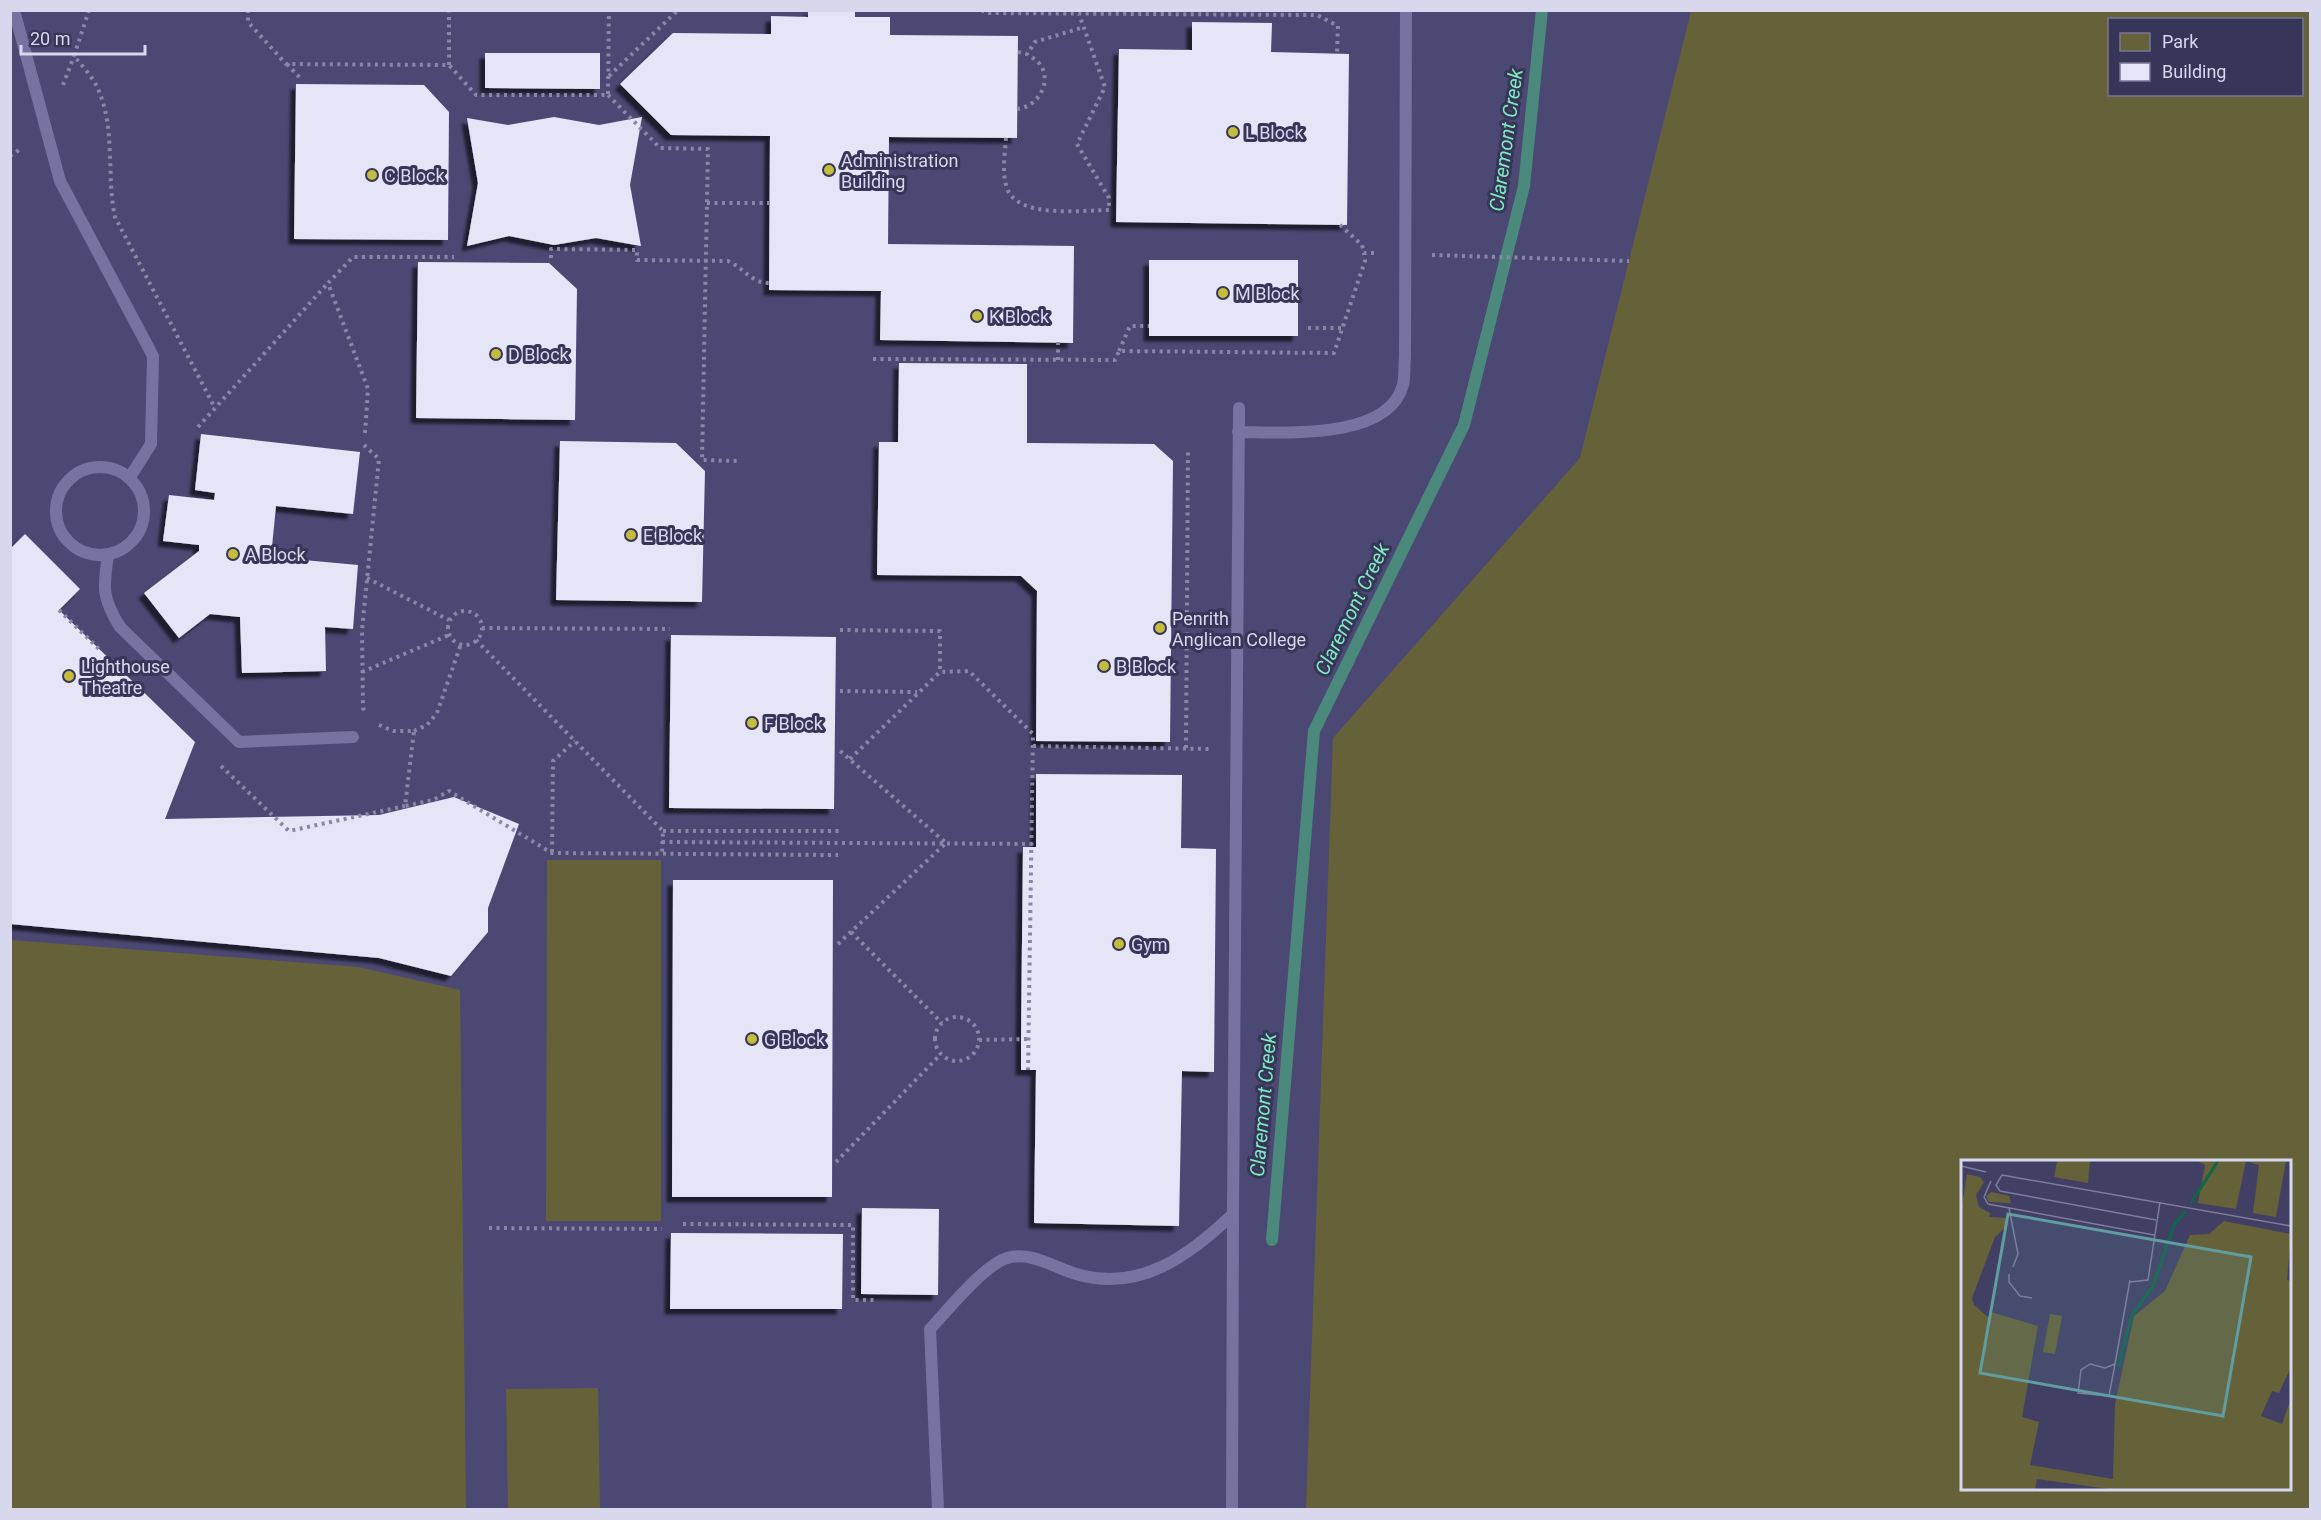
<svg xmlns="http://www.w3.org/2000/svg" width="2321" height="1520" viewBox="0 0 2321 1520" font-family="Roboto,sans-serif">
<defs>
<filter id="shadow"><feDropShadow dx="-5.5" dy="5.5" stdDeviation="1.5" flood-color="#0009"/></filter>
</defs>
<rect width="100%" height="100%" fill="#413f64"/>
<path fill="#4b4973" fill-rule="evenodd" d="M11,11H2310V1509H11ZM2110,20H2302V94H2110ZM1962,1162H2290V1488H1962Z"/>
<path fill="#65623a" fill-rule="evenodd" d="M1691,11H2310V1509H1306L1333,738L1580,458ZM2110,20H2302V94H2110ZM1962,1162H2290V1488H1962Z
M547,860H661V1221H546Z
M11,940L358,967L460,990L466,1509H11Z
M598,1388L600,1509H508L506,1389Z"/>
<g fill="none" stroke-linecap="round" stroke-linejoin="round">
<path stroke="#4b897c" stroke-width="12" d="M1272,1240L1314,731L1464,425L1524,186L1542,10"/>
</g>
<path fill="#e5e5f7" filter="url(#shadow)" d="M808,10H855V17H890V35L1018,36L1017,138L889,137L888,244L1074,246L1073,343L880,340L881,291L769,290L770,136L671,135L620,84L673,33L771,34V16L808,17Z
M1192,22L1272,23L1271,52L1349,54L1347,225L1116,222L1119,49L1192,50Z
M485,53H600V89L485,88Z
M296,84L424,85L449,112L448,240L294,239Z
M554,117L599,125L642,117L630,185L641,246L596,238L554,245L509,236L467,246L478,183L467,118L508,125Z
M1149,260H1298V336H1149Z
M418,262L549,263L577,289L575,420L416,418Z
M899,363L1027,364V443L1154,444L1173,461L1170,742L1036,741L1037,591L1021,576L877,575L879,442H898Z
M201,434L360,452L353,514L276,506L271,557L358,565L353,629L325,627L326,671L242,673L240,617L210,614L179,638L144,593L199,551V545L163,541L169,495L214,500L215,493L195,490Z
M560,441L676,443L705,471L702,602L556,600Z
M25,534L80,589L59,610L195,742L165,819L379,815L454,797L519,824L488,908V932L451,976L379,958L10,924V549Z
M671,635L836,637L834,809L669,808Z
M1036,774L1182,775L1181,848L1216,849L1214,1072L1182,1071L1179,1226L1034,1223L1036,1070H1021V1040L1023,847H1036Z
M673,880H833L832,1197H672Z
M862,1208L939,1209L938,1295L861,1294Z
M671,1233L843,1234L842,1309H670Z"/>
<g fill="none" stroke-linecap="round" stroke-linejoin="round">
<path stroke="#8887a5" stroke-width="4" stroke-dasharray="3 4.5" stroke-linecap="butt" d="M89,10L74,56C82,66 93,77 98,89C116,129 106,176 115,217L215,408
M248,10V22L286,64L449,65L476,95H608L609,10
M982,10L985,13L1317,15L1338,26L1337,53
M1018,52L1027,54
M287,64L301,79
M449,65V10
M609,76L678,10
M63,85L74,56
M608,95L660,148L708,149L702,460L740,461
M1017,109C1039,107 1054,79 1038,62C1035,59 1030,56 1027,54L1035,42L1084,27
M1006,138C1005,153 1002,171 1006,185C1014,220 1082,210 1109,210V198L1077,144L1105,87L1079,14
M10,156L22,148
M707,203H770
M1340,225L1362,245L1364,253H1378
M1432,255L1629,261
M551,258V249L637,250V260L728,261C744,268 751,283 769,283
M1308,328H1342
M1058,342V360
M1119,351L1130,326H1149
M873,359L1115,360L1119,351L1334,353L1365,261L1364,253
M198,427L328,283
M365,433L368,389L328,283L353,257H454
M364,445L379,459L362,630L363,708L365,712
M367,578L449,620
M59,610L99,649
M448 628a17 17 0 1 1 34 0a17 17 0 1 1-34 0Z
M482,628L670,629
M840,630L940,631V672
M476,640L663,831L662,854
M362,672L449,635
M840,691L917,692
M379,725L393,731H414L405,806L433,800L449,791L552,853L838,855
M414,731L427,725L437,713L461,644
M1033,746L1209,749
M1186,748L1188,450
M850,759L940,672L969,671L1033,734L1028,1070
M221,766L289,831L405,806
M663,831H839
M662,842L1036,844
M552,852L553,761L575,741
M851,932L942,1023
M838,944L946,843L839,750
M935 1039a22 22 0 1 1 44 0a22 22 0 1 1-44 0Z
M979,1040L1029,1039
M836,1162L941,1054
M683,1224L853,1225V1300H877
M489,1228L662,1229"/>
<path stroke="#7574a0" stroke-width="12" d="M14,10L60,181L153,356L151,444L130,477
M1238,432C1282,432 1388,441 1403,385C1405,377 1404,366 1405,357L1406,10
M56 511a44 44 0 1 1 88 0a44 44 0 1 1-88 0Z
M108,555C103,588 102,598 120,627L239,742L353,737
M1233,1214L1239,408
M938,1510L930,1329C947,1311 984,1265 1007,1258C1031,1251 1053,1267 1076,1274C1140,1293 1190,1255 1233,1214L1232,1510"/>
</g>
<g fill="#c5bc3d" stroke="#373558" stroke-width="2">
<circle cx="1233" cy="132" r="6"/>
<circle cx="829" cy="170" r="6"/>
<circle cx="372" cy="175" r="6"/>
<circle cx="1223" cy="293" r="6"/>
<circle cx="977" cy="316" r="6"/>
<circle cx="496" cy="354" r="6"/>
<circle cx="631" cy="535" r="6"/>
<circle cx="233" cy="554" r="6"/>
<circle cx="1160" cy="628" r="6"/>
<circle cx="1104" cy="666" r="6"/>
<circle cx="69" cy="676" r="6"/>
<circle cx="752" cy="723" r="6"/>
<circle cx="1119" cy="944" r="6"/>
<circle cx="752" cy="1039" r="6"/>
</g>
<g text-anchor="middle" dominant-baseline="central" stroke-width="6" stroke-linejoin="round" paint-order="stroke">
<g font-size="18" fill="#d7d7ed" stroke="#373558" text-anchor="start">
<text x="1245" y="132">L Block</text>
<text x="841" y="160">Administration<tspan x="841" dy="21">Building</tspan></text>
<text x="384" y="175">C Block</text>
<text x="1235" y="293">M Block</text>
<text x="989" y="316">K Block</text>
<text x="508" y="354">D Block</text>
<text x="643" y="535">E Block</text>
<text x="245" y="554">A Block</text>
<text x="1172" y="618">Penrith<tspan x="1172" dy="21">Anglican College</tspan></text>
<text x="81" y="666">Lighthouse<tspan x="81" dy="21">Theatre</tspan></text>
<text x="1116" y="666">B Block</text>
<text x="764" y="723">F Block</text>
<text x="1131" y="944">Gym</text>
<text x="764" y="1039">G Block</text>
</g>
<g font-size="20" font-style="italic" fill="#7debbf" stroke="#373558">
<text transform="translate(1506 140) rotate(-82)">Claremont Creek</text>
<text transform="translate(1352 609) rotate(-64)">Claremont Creek</text>
<text transform="translate(1263 1105) rotate(-85)">Claremont Creek</text>
</g>
</g>
<g transform="translate(1961 1160)">
<rect width="330" height="330" fill="#413f64"/>
<path d="M96,1H129L127,23L93,17ZM237,1H325L315,57L292,53L298,5L285,1L275,49L237,43L244,5ZM6,14L19,17L23,22L15,35L18,47L29,53L28,57L46,58L47,65L34,77L11,138L13,145L27,157L30,152L77,166L61,257L78,262L69,305L152,319L154,244L173,156L204,131L229,75L248,74L263,61L330,74L326,120L330,121V207L318,233L311,231L300,256L321,264L330,238V329H148L76,319L74,329H0V51ZM30,32L48,36L50,43L28,42L25,36ZM89,154L101,156L94,194L82,192Z" fill="#65623a"/>
<path fill="none" stroke="#0f674b" stroke-width="3" d="M230,43L257,1M157,207L171,155L192,126L213,65L225,51"/>
<path fill="none" stroke="#7d7c9b" stroke-width="1.5" d="M0,6L25,12M41,15L330,66M41,15L35,25L39,31L195,60M30,21L23,37L27,44L193,75M48,48L57,94L52,107M48,114V122L59,136L71,138M169,122L187,120L199,42M129,204L144,208L154,204L148,236L117,233L120,210ZM154,204L169,120"/>
<path fill="#5f9da1" fill-opacity="0.15" stroke="#5f9da1" stroke-width="3" d="M47,54L290,97L262,256L19,213Z"/>
<rect width="330" height="330" fill="none" stroke="#d7d7ed" stroke-width="3"/>
</g>
<rect width="2321" height="1520" fill="none" stroke="#d7d7ed" stroke-width="24"/>
<rect x="2108" y="18" width="195" height="78" fill="#373558" stroke="#777694" stroke-width="1.5"/>
<rect x="2120" y="33" width="30" height="18" fill="#65623a" stroke="#777694" stroke-width="1.5"/>
<text x="2162" y="48" font-size="18" fill="#d7d7ed">Park</text>
<rect x="2120" y="63" width="30" height="18" fill="#e5e5f7" stroke="#777694" stroke-width="1.5"/>
<text x="2162" y="78" font-size="18" fill="#d7d7ed">Building</text>
<path d="M21 45v9h124v-9" fill="none" stroke="#d7d7ed" stroke-width="3"/>
<text x="30" y="45" font-size="18" fill="#d7d7ed" stroke="#373558" stroke-width="4.5" paint-order="stroke">20 m</text>
</svg>
